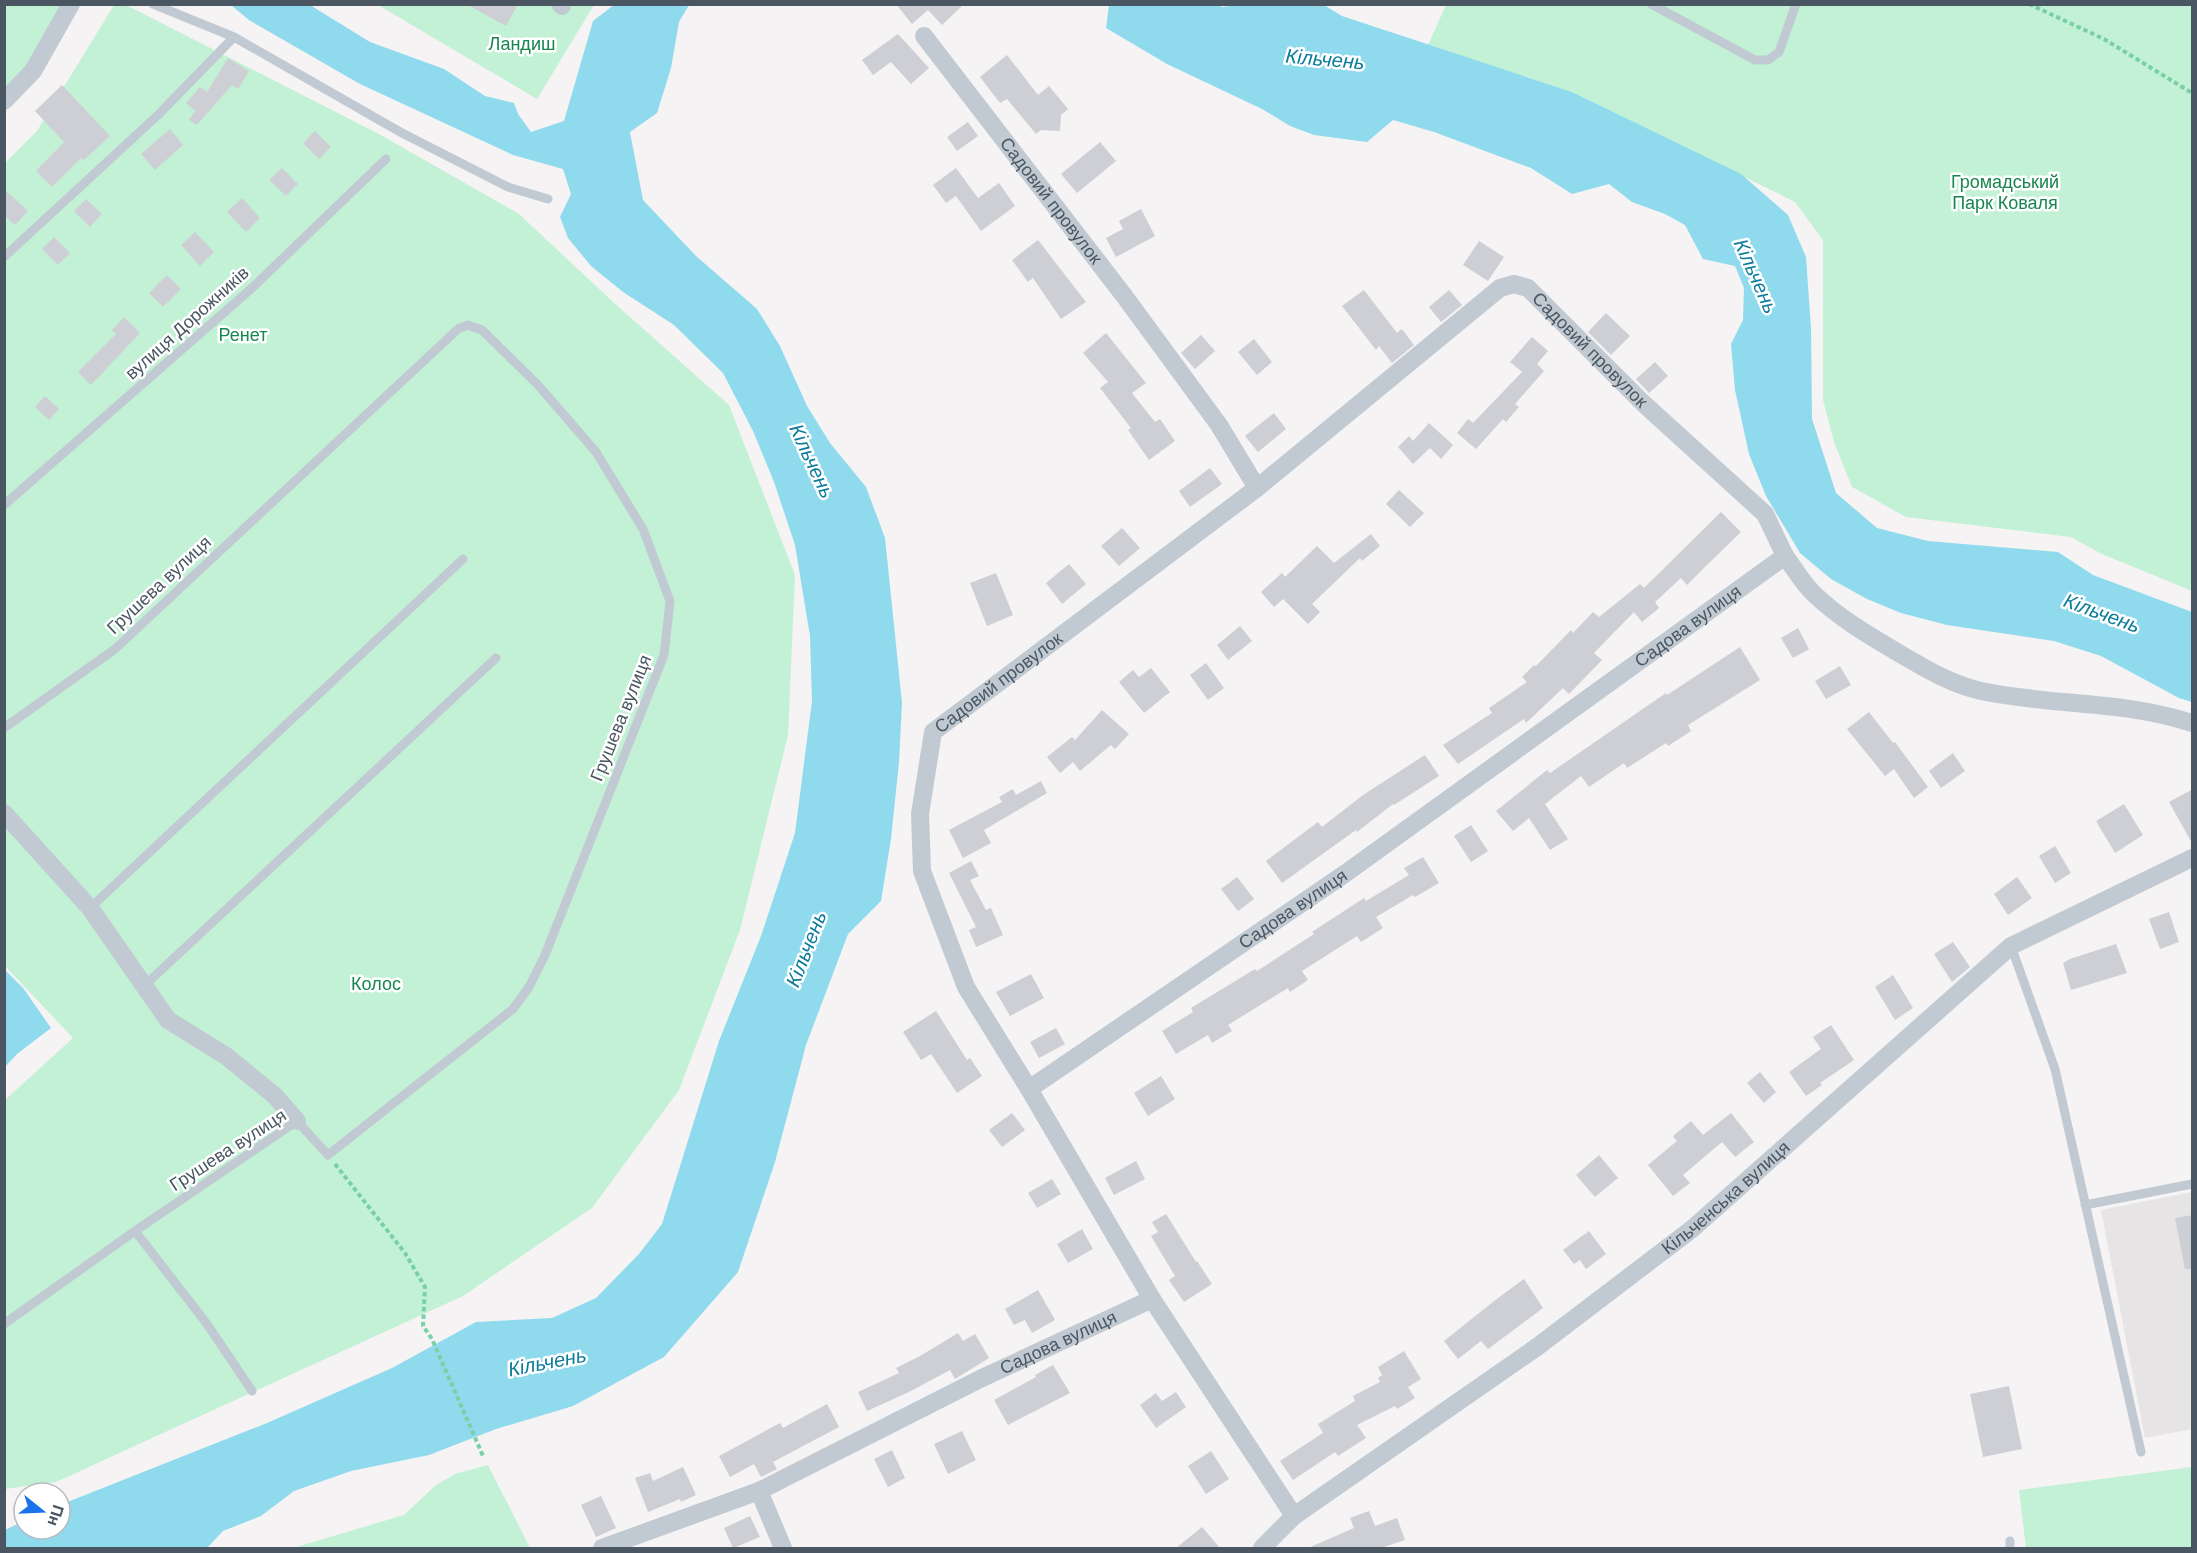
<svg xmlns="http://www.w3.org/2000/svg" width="2197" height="1553" viewBox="0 0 2197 1553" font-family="'DM Sans',sans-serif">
<rect width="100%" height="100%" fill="#f5f3f3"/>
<path fill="#e6e4e5" d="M2192,1192V1429L2145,1438L2101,1210Z"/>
<path fill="#c3f1d5" d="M5,5H66L5,98Z
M114,5H126L377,133L519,214L613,302L729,405L795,575L788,735L740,930L679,1090L592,1208L463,1296L56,1482L5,1489V1100L73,1038L5,966V163L37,131Z
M378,5H594L537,99Z
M1446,5H2192V591L2102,554L2071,537L1906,517L1852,487L1834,442L1823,400V240L1795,202L1572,92L1428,45Z
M488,1465L530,1548H293L404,1515L436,1485L455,1474Z
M2192,1467V1548H2026L2019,1490Z"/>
<path fill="#90daee" d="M1217,4L1222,7L1244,4L1324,5L1342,16L1572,92L1741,174L1788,215L1806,257L1811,328L1812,419L1836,493L1877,528L1928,541L2058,552L2093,575L2192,612V702L2179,698L2101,656L2054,641L1947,625L1901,613L1867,599L1831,579L1800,553L1766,496L1749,454L1735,390L1731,344L1743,320L1744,288L1735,266L1703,259L1685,225L1665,214L1632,202L1609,184L1572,194L1531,168L1434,132L1393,120L1367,142L1314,135L1290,126L1262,109L1167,64L1106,28L1109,5Z
M231,5H310L370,42L444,69L485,96L514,103L518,114L531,132L564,121L593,21L614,5H689L679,22L671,68L657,113L630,132L643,200L696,256L757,309L780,346L807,406L830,443L866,487L885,538L902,703L899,762L891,839L881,901L848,934L806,1045L775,1162L738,1272L664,1357L573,1406L496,1429L429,1455L351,1471L294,1491L261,1516L223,1531L207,1548H5V1530L24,1521V1529H60V1505L267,1423L392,1368L476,1322L552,1318L596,1298L639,1254L662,1224L719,1041L761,936L795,833L812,701L810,636L795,545L774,482L753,431L723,373L674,325L623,292L591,266L568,238L560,217L571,194L563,169L513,155L360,84L249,20Z
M5,970L23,988L51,1028L17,1054L5,1067Z"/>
<path fill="#cdcfd5" d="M466,4H518L506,26Z
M896,4H964L942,25L928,10L912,24Z
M898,34L929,68L911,84L891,62L873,75L862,60Z
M1007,55L1038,95L1049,86L1068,109L1061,115L1060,131L1041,130L1036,134L1007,99L1000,103L980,77Z
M228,58L249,71L238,89L232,85L197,125L189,120L195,111L186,103L200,87L207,92Z
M62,85L110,136L84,160L81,158L52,187L36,171L64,142L35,111Z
M968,122L978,136L957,151L947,137Z
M170,129L183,145L155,170L141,154Z
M315,131L331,147L319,159L303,143Z
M1100,142L1116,161L1077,193L1061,174Z
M282,168L298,184L286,196L269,180Z
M956,168L978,198L999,183L1015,206L981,231L956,196L946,203L933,185Z
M4,189L28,211L15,225L4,215Z
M242,198L260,218L246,232L227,212Z
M86,199L102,214L90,227L74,211Z
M1141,209L1155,236L1116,257L1106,238L1123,229L1119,221Z
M195,232L214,252L200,266L181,245Z
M54,237L70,253L58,265L42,249Z
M1038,240L1086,302L1061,319L1033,278L1028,282L1012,260Z
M1479,241L1504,257L1488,281L1463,265Z
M167,275L181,289L163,307L149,293Z
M1364,290L1397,333L1402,329L1414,345L1392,363L1379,346L1376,350L1342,306Z
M1449,290L1462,305L1441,322L1429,307Z
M1606,313L1630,336L1611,355L1588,332Z
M124,317L140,333L91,385L78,372L116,334L112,330Z
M1106,333L1146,383L1132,393L1155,422L1160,419L1175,441L1149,460L1128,430L1131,428L1100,388L1108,382L1083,353Z
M1201,335L1215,351L1195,369L1181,353Z
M1532,337L1548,351L1537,364L1544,371L1515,404L1519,407L1506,422L1503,419L1476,449L1457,433L1468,419L1473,423L1522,372L1510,362Z
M1254,339L1272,362L1257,375L1238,352Z
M1655,362L1668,376L1649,393L1636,379Z
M45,396L59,409L49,420L35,407Z
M1274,413L1286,429L1258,452L1245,436Z
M1429,423L1453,445L1441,459L1430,448L1413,464L1398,447L1409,436L1413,441Z
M1210,468L1222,484L1190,507L1179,491Z
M1399,490L1424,513L1410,527L1386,504Z
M1721,512L1741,532L1709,563L1687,585L1681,578L1655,602L1659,608L1642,622L1634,612L1594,653L1602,660L1569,694L1563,688L1526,723L1524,719L1458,764L1443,745L1492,713L1489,708L1527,682L1522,677L1534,665L1536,666L1571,630L1573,633L1593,612L1599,617L1640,584L1644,588Z
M1122,528L1140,548L1119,566L1101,546Z
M1371,534L1380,546L1362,561L1360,558L1312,604L1320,612L1308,624L1283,599L1274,607L1261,592L1282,573L1285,577L1317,546L1334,563Z
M1069,564L1086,584L1062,604L1046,583Z
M996,573L1013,615L987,626L970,583Z
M1240,626L1252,641L1228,660L1217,645Z
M1798,628L1809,649L1793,658L1781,638Z
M1740,647L1760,680L1688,725L1691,731L1668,746L1666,743L1627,768L1624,763L1589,787L1581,776L1545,804L1568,839L1550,850L1529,818L1513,831L1496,811L1547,770L1550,773L1666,693L1667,695Z
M1206,663L1224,688L1208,700L1190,675Z
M1840,666L1851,685L1826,699L1815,681Z
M1151,668L1170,692L1144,713L1119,682L1133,670L1139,677Z
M1102,710L1129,734L1115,749L1111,745L1080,771L1073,762L1060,773L1047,757L1072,737L1075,740Z
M1869,712L1893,743L1895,742L1928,787L1914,798L1894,769L1885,776L1847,729Z
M1953,753L1965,771L1941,788L1929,771Z
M1425,755L1439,776L1394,805L1393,804L1357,832L1356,830L1282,883L1266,861L1318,822L1322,827L1363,795Z
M1041,781L1047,793L984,830L991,843L963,858L949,830L1002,802L999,797L1013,789L1016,795Z
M2193,789V845L2169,802Z
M2124,804L2143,835L2115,853L2096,821Z
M1471,825L1488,851L1471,862L1454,836Z
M2055,846L2071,873L2055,883L2039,856Z
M1423,857L1439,883L1415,897L1413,895L1376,917L1383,928L1361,942L1357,936L1302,971L1308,980L1290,992L1288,988L1228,1025L1232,1031L1212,1043L1208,1035L1176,1054L1162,1031L1193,1012L1191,1008L1255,969L1257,971L1314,934L1312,932L1364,898L1366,901L1409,875L1404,868Z
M971,861L979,876L970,880L986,910L991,908L1003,935L976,947L969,930L976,927L949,873Z
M1237,877L1254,899L1238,911L1221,889Z
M2017,877L2032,898L2008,915L1994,894Z
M2169,912L2179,942L2160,949L2149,919Z
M1953,942L1970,967L1952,982L1934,954Z
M2116,944L2127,973L2071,990L2063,963L2070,959Z
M1031,974L1044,998L1010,1016L996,992Z
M1893,975L1913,1008L1895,1020L1875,987Z
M936,1011L967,1060L970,1058L982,1076L957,1093L931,1054L921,1060L903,1032Z
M1831,1025L1854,1060L1820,1083L1822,1085L1806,1096L1789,1072L1821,1049L1813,1037Z
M1056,1028L1065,1044L1039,1058L1030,1042Z
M1760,1072L1776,1092L1764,1103L1747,1083Z
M1161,1076L1175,1099L1148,1116L1134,1093Z
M1012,1113L1025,1130L1002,1147L989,1130Z
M1731,1113L1754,1142L1735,1157L1722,1142L1683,1175L1690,1183L1673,1196L1648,1165L1677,1141L1673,1136L1691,1121L1703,1135Z
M1599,1155L1618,1178L1595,1197L1576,1175Z
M1136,1161L1145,1179L1114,1195L1105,1178Z
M1052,1179L1061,1194L1037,1208L1028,1193Z
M1166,1214L1196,1262L1197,1261L1212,1284L1184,1302L1169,1280L1175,1276L1151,1236L1158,1232L1152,1222Z
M2193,1215V1269H2185L2175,1218Z
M1082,1229L1093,1249L1068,1263L1057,1244Z
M1589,1231L1606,1254L1586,1269L1580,1260L1574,1264L1563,1250Z
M1524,1279L1543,1308L1488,1349L1481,1341L1458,1359L1444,1341L1498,1298Z
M1038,1290L1055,1320L1032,1333L1025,1320L1014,1325L1005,1309Z
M958,1333L963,1341L975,1334L989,1358L955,1379L950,1370L909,1392L867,1411L858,1392L899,1373L896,1368L920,1356Z
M1404,1351L1421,1379L1408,1387L1415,1398L1397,1409L1395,1406L1357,1425L1366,1438L1338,1456L1335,1452L1293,1480L1280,1461L1323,1433L1318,1424L1355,1401L1353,1396L1380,1382L1378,1378L1382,1375L1378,1367Z
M1053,1365L1070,1393L1008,1425L994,1400L1036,1377L1035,1375Z
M2009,1386L2022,1449L1983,1457L1970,1394Z
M1176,1392L1186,1407L1156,1428L1140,1405L1156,1393L1162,1401Z
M827,1404L839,1427L773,1462L777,1469L761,1477L754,1464L730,1477L719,1456L780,1423L783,1428Z
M962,1431L976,1460L948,1474L934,1444Z
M892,1450L905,1478L888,1487L874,1459Z
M1211,1451L1229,1479L1206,1494L1188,1466Z
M683,1467L696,1495L681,1502L680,1499L648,1512L635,1478L650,1473L653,1481Z
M601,1496L616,1528L596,1537L581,1505Z
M1369,1511L1375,1526L1397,1518L1405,1540L1381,1548H1308L1354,1528L1350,1518Z
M750,1516L760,1537L733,1548L724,1528Z
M1202,1527L1220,1548H1176Z"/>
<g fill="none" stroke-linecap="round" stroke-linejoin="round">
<path stroke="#7ad0a6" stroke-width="4" stroke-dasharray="4.5 3" stroke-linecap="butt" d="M2029,4L2104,39L2192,93
M335,1164L405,1253L425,1287L423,1326L432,1339L483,1456"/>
<path stroke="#c1cad2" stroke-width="9" d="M153,4L234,37L402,133L508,187L548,199
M1651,4L1755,60H1768L1779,52L1796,4
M4,257L158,115L234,37
M4,505L252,288L386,159
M4,728L115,649L458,329L468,325L482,330L538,385L596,452L643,529L670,601L664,655L545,955L529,987L513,1009L328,1155L297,1121L135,1231L4,1324
M90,908L463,559
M2011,946L2055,1069L2141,1452
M144,986L496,658
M2085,1205L2192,1184
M135,1231L207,1324L252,1391
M2010,1541V1548"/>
<g stroke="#c1cad2" stroke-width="18">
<path d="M560,4L562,6"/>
<path id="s1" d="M924,36L1125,297L1219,425L1257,488"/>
<path d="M4,101L33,71L71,4"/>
<path d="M4,813L90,908L168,1020L226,1056L274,1095L297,1121"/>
<path id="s2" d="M1029,1089L966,987L922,871L920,814L933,732L1257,488L1500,288L1514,284L1528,288L1644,404L1765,514L1785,556"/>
<path d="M1152,1299L1294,1516"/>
<path d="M602,1548L759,1491"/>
<path id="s3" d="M783,1548L759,1491L980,1379L1152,1299L1029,1089L1346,873L1785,556C1794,568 1802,582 1813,593C1840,619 1870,636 1902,655C1926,669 1953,685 1981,691C2052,706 2122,700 2192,723"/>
<path id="s4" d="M1262,1548L1294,1516L1537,1347L1692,1229L2011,946L2192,858"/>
</g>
</g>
<g text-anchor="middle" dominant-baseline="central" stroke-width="5" stroke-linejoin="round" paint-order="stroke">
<g font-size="18" fill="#17864f" stroke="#fff">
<text x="522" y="44">Ландиш</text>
<text x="2005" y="182">Громадський<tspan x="2005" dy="21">Парк Коваля</tspan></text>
<text x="243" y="335">Ренет</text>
<text x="376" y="984">Колос</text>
</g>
<g font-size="18" fill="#4a5661" stroke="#fff">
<text stroke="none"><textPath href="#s1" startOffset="208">Садовий провулок</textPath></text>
<text transform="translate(187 323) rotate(-42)">вулиця Дорожників</text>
<text stroke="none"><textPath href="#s2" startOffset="1221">Садовий провулок</textPath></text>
<text transform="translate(159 585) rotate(-43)">Грушева вулиця</text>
<text stroke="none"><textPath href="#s3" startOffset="1548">Садова вулиця</textPath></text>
<text stroke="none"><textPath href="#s2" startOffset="466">Садовий провулок</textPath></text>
<text transform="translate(621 718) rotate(-68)">Грушева вулиця</text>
<text stroke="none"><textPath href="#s3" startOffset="1062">Садова вулиця</textPath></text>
<text transform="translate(228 1150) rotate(-33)">Грушева вулиця</text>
<text stroke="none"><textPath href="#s4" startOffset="582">Кільченська вулиця</textPath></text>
<text stroke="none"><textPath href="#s3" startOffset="396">Садова вулиця</textPath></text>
</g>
<g font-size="20" font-style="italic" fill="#0c7c9b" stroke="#fff">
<text transform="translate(1325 59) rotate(5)">Кільчень</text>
<text transform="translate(1756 276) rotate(66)">Кільчень</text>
<text transform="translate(812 461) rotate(65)">Кільчень</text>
<text transform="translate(2102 613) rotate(20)">Кільчень</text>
<text transform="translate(806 949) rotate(-69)">Кільчень</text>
<text transform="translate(547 1362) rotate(-11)">Кільчень</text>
</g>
</g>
<rect width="2197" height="1553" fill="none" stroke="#4a5661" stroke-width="12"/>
<g transform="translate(42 1511) rotate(108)"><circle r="28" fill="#ffffff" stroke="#b7bbc0" stroke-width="1.5"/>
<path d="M0-4.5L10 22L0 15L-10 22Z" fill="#1a73e8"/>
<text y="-9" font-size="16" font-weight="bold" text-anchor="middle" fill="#4a5661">Пн</text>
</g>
</svg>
